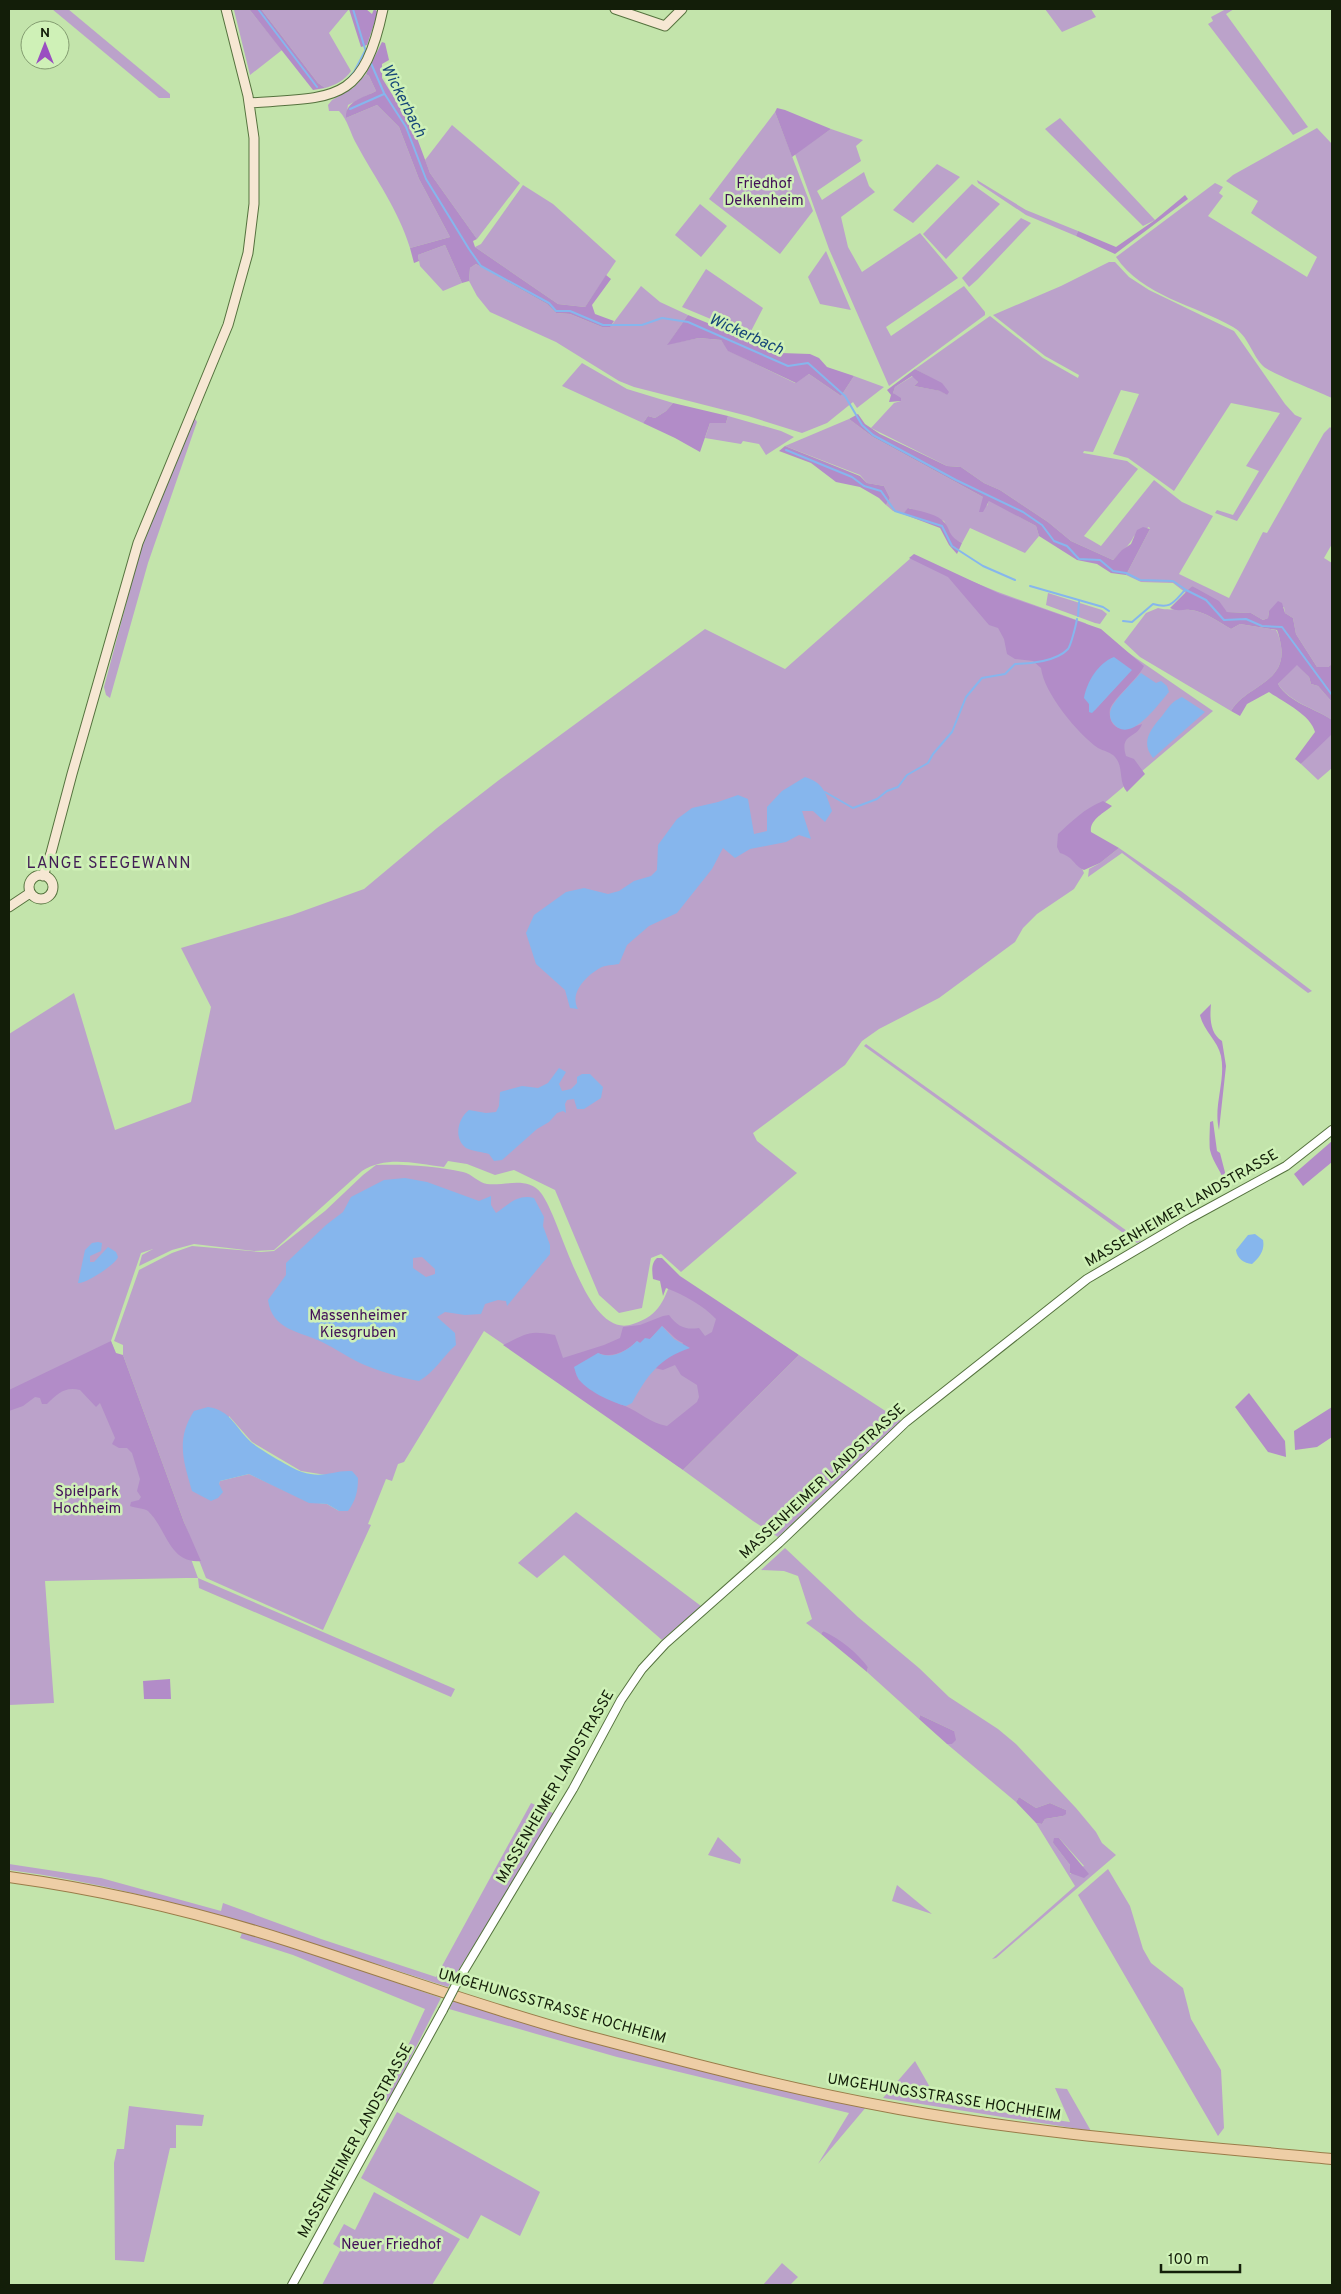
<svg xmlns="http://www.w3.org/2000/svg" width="1341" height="2294" viewBox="0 0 1341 2294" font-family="Overpass,sans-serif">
<rect width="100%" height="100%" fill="#c3e4ab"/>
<path fill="#bba2ca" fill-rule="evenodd" d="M52,9H68L170,94V98H159Z
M236,9H249L282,50L250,75L234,10Z
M261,9H349L329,33L351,71C345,80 336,85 325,88L318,83Z
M1045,9H1091L1096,17L1062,32Z
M1226,9H1234L1226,14L1308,127L1293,135L1208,24L1213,21L1211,17Z
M366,74L369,76L376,91L348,105L346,118L377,105L399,127L419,179L450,237L410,248C398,209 376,180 357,145C350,133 348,120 339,111H329L328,105L332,100L353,88Z
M775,112L813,211L780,254L709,199Z
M1060,118L1155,220L1143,226L1045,129Z
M452,125L520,183L477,239L430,173L425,160Z
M1317,128L1332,144V398C1319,392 1270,373 1263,366C1252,355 1248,335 1233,327C1195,305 1142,296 1116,257L1215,183L1223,187L1219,193L1223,196L1208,216L1307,277L1317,257L1251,213L1258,201L1226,181L1233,175Z
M831,129L863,140L856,146L861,161L817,191L822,200L864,172L869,186L875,192L841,217L848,247L862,272L920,233L958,278L886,327L891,336L964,286L985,312V315L889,386L829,249L795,154Z
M937,164L960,177L913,223L893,210Z
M977,180L1026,210L1078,231L1076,236L1026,215L978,183Z
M972,184L1000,204L946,259L923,234Z
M523,185L553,204L616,261L585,307L558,304L475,247L481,244Z
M700,204L727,226L701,257L675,235Z
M1021,218L1031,223L978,279L969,287L962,278Z
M445,245L462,283L443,291L420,266L418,255Z
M826,251L851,310L820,304L808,277Z
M1109,262H1115L1129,277L1149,290L1234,331L1285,404L1295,415L1302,418L1237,521L1215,513L1217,510L1233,515L1259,471L1246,466L1280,413L1231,403L1174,491L1128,458L1113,454L1139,394L1121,390L1093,452L1084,451L1083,453L1127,461L1138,469L1084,536L1101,546L1154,480L1182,502L1213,516L1179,574L1229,598L1263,532L1267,533L1324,433L1330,427L1332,429V544L1324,558L1332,563V664L1328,667H1317L1296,634L1293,618L1285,613L1284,607L1269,611L1268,618L1263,620L1251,613L1227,612L1192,586L1186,593L1173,583L1141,582L1126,575L1150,529L1149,527L1134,536C1130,546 1120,552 1113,560L1071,541L1048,522L1000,490L984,483L961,467L947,466L871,428L894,403L901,401L893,393L895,387L913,376L918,382L914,386L941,391L947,395L942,384L915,369L990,316L1043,358L1078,378L1079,375L1045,356L993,315L1061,286Z
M476,264L547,304L556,313L570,314L602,327L611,326L641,286L660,302L688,315L668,344L699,338L721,340L729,351L795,383L809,374L841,396L854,376L884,387L857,408L853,402L827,423L802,433L748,416L634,387L619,381L556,342L490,312L477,296L469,281L470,268Z
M706,269L763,308L749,335L682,307Z
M582,363L627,389L673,403L666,411L655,418L648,416L643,423L562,386Z
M728,416L781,431L794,437L766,455L759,444L743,441L741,444L705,438L710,423H726Z
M194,417L197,422L148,563L110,698L106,695L104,687L141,548Z
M849,419L873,437L983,497L987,506L989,500L1036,526L1039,536L1025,553L970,528L962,543L952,538L944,521L909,508L903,514L893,511L886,505L890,498L884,486L867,483L860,475L785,446Z
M912,557L998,592L1085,623L1213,711L1102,805L1074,851L1084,873L1074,889L1037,914L1023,928L1015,942L939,998L879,1029L862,1041L845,1065L753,1133L757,1141L797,1173L681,1272L661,1254L651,1258L642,1308L619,1313L599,1295L555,1190L514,1170L495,1175L467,1164L448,1161L444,1167C417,1164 387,1155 362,1171L274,1250L254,1251L194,1244L172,1250L139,1266L142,1255L153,1249L141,1253L111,1341L198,1578L455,1689L451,1697L199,1588L198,1578H186L45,1581L54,1703L9,1705V1034L74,993L115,1130L191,1102L211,1007L181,948L292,915L364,889L437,828L499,780L705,629L785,669Z
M1048,593L1102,610L1107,614L1100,624L1095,623L1046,605Z
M1158,608C1169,611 1179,608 1190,610C1204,611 1219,622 1231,629L1240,624L1276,630C1279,635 1280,640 1281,646C1287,683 1245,686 1231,711L1140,657L1124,642L1146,613Z
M1297,664L1309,677L1311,684L1318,686L1332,702V720C1315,708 1290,703 1278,684Z
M1332,732V768L1318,780L1301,764Z
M1119,848L1181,891L1312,991L1308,993L1122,853L1088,877L1089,869L1100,863Z
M866,1044L1141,1241L1137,1243L864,1046Z
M376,1165C404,1164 436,1166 463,1172C472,1174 479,1183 487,1184C506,1186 527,1176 541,1193C562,1220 586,1341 633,1324C661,1315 664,1299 674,1274L797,1354L679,1467L606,1414L484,1331L404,1462L398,1464L392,1481L386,1479L368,1524L371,1525L323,1630L206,1578L184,1522L123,1355V1345L114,1341L139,1270L172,1253L192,1246L261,1252L274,1251L325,1211L363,1175ZM229,1416L252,1442L301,1471L326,1475L339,1511L327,1504L309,1502L249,1474L220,1481L219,1484Z
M799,1355L901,1421L778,1537L753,1521L683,1470Z
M576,1512L701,1606L662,1640L564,1555L537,1578L518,1563Z
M785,1548L858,1617L919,1668L949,1697L998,1729L1016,1744L1076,1808L1096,1832L1102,1843L1116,1855L996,1958L992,1959L1075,1886L1036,1823L1042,1824L1045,1819L1063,1816L1066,1810L1050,1803L1036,1808L1019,1797L1016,1802L947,1744H952L954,1731L920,1715L919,1719L867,1672L868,1667L823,1631L821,1634L806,1623L812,1619L798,1576L784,1571L761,1570ZM1059,1838L1084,1866L1070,1874V1865L1053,1843Z
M531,1803L555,1814L448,1987C304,1941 159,1890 9,1870V1864L101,1878L221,1911L223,1903L321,1939L436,1977Z
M718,1837L741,1859L740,1864L708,1855Z
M1108,1869L1130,1906L1143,1949L1151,1963L1183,1988L1191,2019L1221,2070L1224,2128L1218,2136L1078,1895Z
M897,1885L932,1914L892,1901Z
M242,1933L299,1949L441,1998L386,2106V2093L425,2009L293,1955L240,1938Z
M454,2000L867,2106L818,2164L849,2113L617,2057L449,2009Z
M915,2061L939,2103L1070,2122L1055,2088L1067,2089L1091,2131L883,2098Z
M129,2106L204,2115L202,2126L176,2125V2148H170L144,2262L115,2260L114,2163L117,2149H124Z
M397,2112L540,2192L520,2236L481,2215L468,2239L361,2178Z
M374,2192L460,2239L432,2285H322L341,2249L333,2244L344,2224L355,2230Z
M782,2263L798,2277L790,2285H763Z"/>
<path fill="#b28cc8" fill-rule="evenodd" d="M249,9H261L318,83L325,88L313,90Z
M349,9H366L372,14L374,9L378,12L367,45L361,47Z
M382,42L385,43L389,60L382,64V78L414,130L430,173L477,239L473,241L475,247L558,304L585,307L606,275L611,279L592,305L595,314L614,321L610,327H602L570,314L556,313L547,304L476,264L470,268L469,281L462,283L445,245L418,255L419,261L414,263L410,248L450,237L419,179L399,127L377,105L346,118C345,101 363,98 376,91L369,76L366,74Z
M777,108L785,110L831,129L792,157L775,112Z
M1185,195L1188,199L1115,254L1076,236L1078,231L1116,247L1155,220Z
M688,315L781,353L810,354L819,358L827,367L854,376L841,396L809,374L796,383L728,351L721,340L699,338L667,345Z
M915,369L942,383L949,392L947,395L940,391L914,386L918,382L912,376L895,387L893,393L901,398V401L889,402L891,395L887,390Z
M673,403L728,416L726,423H710L700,452L675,438L643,423L648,416L655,418L666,411Z
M858,414L865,424L880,434L947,466L961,467L984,483L1000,490L1048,522L1071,541L1113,560L1122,550L1131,544L1137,530L1143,527L1150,529L1126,575L1111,573L1097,564L1077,560L1039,536L1036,526L989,501L983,512H979L983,497L873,437L849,419Z
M785,446L860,476L867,483L884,486L890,498L886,505L879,498L860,487L836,482L811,463L779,451Z
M908,508C919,511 933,513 942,520C952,529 946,535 962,543L957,554L949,545L940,528L903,514Z
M914,554L1000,594L1101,629L1144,666C1137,680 1114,698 1110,709C1109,713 1110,720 1113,724C1121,733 1133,727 1142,724C1137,739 1119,733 1126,756L1134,759L1145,774L1127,792C1118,781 1124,767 1115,757C1111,752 1103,751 1098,748C1077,733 1044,693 1041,668L1033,661L1015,659L1007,654L1004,639L998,628L989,625L948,577L909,558ZM1131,670L1095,710L1089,712L1090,704Z
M1192,586L1219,601L1227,612L1251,613L1263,620L1268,618L1269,611L1278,601L1282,603L1285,613L1293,618L1296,634L1317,667H1328L1332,664V702L1318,686L1311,684L1309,677L1297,665L1278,684C1289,703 1315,708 1332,720L1331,735L1301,764L1295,759L1315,732C1311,715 1284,702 1269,692L1247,704L1240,716L1231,711C1245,686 1287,683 1281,646C1280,640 1279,635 1277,630L1240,624L1231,629C1219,622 1204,611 1190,610C1183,609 1177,612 1170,608Z
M1103,801L1112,806C1104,813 1089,820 1091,832L1119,848L1100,863L1084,870C1073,865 1074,857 1060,853L1057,847L1058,834C1071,822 1085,808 1103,801Z
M1211,1004C1210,1015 1209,1033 1222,1041L1226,1066L1219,1130C1213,1106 1226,1081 1221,1056C1218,1041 1203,1030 1200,1015Z
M1213,1121L1217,1151L1220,1153L1228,1184L1225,1188C1224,1173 1213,1164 1210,1150C1209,1146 1210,1126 1210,1122Z
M1332,1141V1162L1303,1186L1294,1174Z
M657,1258H662L680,1276L799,1355L683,1470L503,1345C528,1334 526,1330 555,1335L563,1358L604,1345L620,1338L623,1327L640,1325L663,1316L669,1315C678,1327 685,1330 699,1328L705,1336L712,1332L716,1319C703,1305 684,1295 666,1288L663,1296L660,1281L653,1279C652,1271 651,1263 657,1258ZM662,1326C670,1332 674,1339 683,1343C676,1356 661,1357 655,1368L663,1370L675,1365L681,1375L697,1385L699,1397L697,1402L667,1426C650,1423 640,1412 625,1406C607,1399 593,1391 578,1379L598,1353C612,1359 627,1351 637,1341L640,1343L650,1339Z
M111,1341L116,1353L123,1355L184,1522L201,1561C169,1564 167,1529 148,1511C144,1508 135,1508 130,1506L131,1502L139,1500L141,1497L137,1491L140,1479L132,1453L127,1448H119L112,1444L115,1438L100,1403L96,1407L80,1390C65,1386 57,1394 47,1404H42L40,1398L35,1397L23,1406L9,1411V1390Z
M1249,1393L1285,1441L1286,1457L1268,1452L1235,1407Z
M1332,1407V1437L1317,1447L1295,1450L1294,1431Z
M823,1631C842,1640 855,1651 868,1667L867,1672L821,1634Z
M170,1679L171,1699H144L143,1681Z
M920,1715L954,1731L956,1740L952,1744H947L919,1719Z
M1019,1797L1036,1808L1050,1803L1066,1810V1814L1063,1816L1045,1819L1042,1824L1036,1823L1016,1802Z
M1054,1838H1059L1089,1874L1084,1878L1070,1873V1865L1053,1843Z"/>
<path fill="#86b6ed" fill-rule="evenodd" d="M1114,657L1132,670L1095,710L1092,713L1089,712V704L1084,698C1087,682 1098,663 1114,657Z
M1141,673L1156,683L1161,681L1167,686L1169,692C1159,703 1130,746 1113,723C1110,720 1109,713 1111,709C1114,700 1134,681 1141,673Z
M1182,697L1205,712L1153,758C1140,742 1151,729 1162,716C1170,706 1170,703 1182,697Z
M805,777C824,783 825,792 832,811L825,822L813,811H802L811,839L799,835L786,842L750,849L735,858L723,848L712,869L677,913L649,926L627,945L619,964C613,965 605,965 600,968C586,976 569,993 578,1009L570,1008L565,990L536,964L526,933L534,915L566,892L584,888L608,894L619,891L634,881L651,876L657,870L658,845L677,819L692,808L718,802L738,795L748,799L754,834L767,831V807L782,791Z
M559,1068L566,1072L559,1084L562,1091L571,1089L577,1083V1077L582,1074H590L603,1087L601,1098L584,1109H577L574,1099L567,1100L565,1104L566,1113L563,1111L557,1113L549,1122L537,1129L502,1160L494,1161L489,1154C483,1152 472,1151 466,1148C453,1138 458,1118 469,1110L486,1113L496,1112L499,1106L500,1092L522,1086L538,1088L548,1083Z
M405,1178L427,1182L479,1201L491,1196V1205L496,1213C509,1204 518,1194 534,1198L544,1217L543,1226L550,1245V1254L507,1306L506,1301L498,1300L485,1304L481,1314L465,1315L445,1312L437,1317L455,1333L456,1345C442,1357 435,1372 419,1381C398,1377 379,1371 360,1363C347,1357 335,1348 322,1342C299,1331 272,1330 268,1300L286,1275V1263L326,1225L343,1212L351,1197L384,1180ZM422,1257L435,1269V1274L426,1277L413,1268V1258Z
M1255,1234L1263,1240C1265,1250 1260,1257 1252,1264C1244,1263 1237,1259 1236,1250L1248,1235Z
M98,1242L102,1243L101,1251L90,1256V1262H94L108,1247L116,1252L118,1257C116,1264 86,1284 78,1283L85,1250L92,1243Z
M662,1326L674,1339L690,1348C659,1358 647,1376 632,1403L626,1406C613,1403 585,1390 578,1378C576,1375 575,1370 574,1367L598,1353C612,1360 627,1351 637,1341L640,1343L645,1338L650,1339Z
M208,1407C231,1410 236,1429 252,1443C263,1451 289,1467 302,1472C324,1479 332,1470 352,1471L358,1478C358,1491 356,1500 348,1511H339L327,1504L309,1503L249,1474L220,1481L219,1484L223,1492L218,1498L211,1501L192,1491C183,1460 176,1439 194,1411Z"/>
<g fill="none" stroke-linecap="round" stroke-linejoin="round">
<path stroke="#86b6ed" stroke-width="2" d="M258,9L317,87
M353,9L366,52
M370,61L384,93L406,127L426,179L469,249L481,266L549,303L556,311H570L603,325H642L662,318L688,322L788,366L808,363L845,396L862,425L873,435L956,480L1023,512L1042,525L1054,541L1067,546L1079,559L1100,560L1113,571L1126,573L1140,580L1173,581L1186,590L1206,600L1224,620L1246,619L1262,626L1282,627L1332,695
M348,79L354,72L365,51
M350,109L384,94
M786,450L852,477L864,486L881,491L895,511L942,526L952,546L983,566L1015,580
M1030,586L1103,607L1109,611
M1078,616L1079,602
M1123,621L1132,622L1153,604C1171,609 1173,603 1185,590
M825,792L853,808L877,799L887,791L898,787L907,775L928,763L933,754L952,732L966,697L982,678L1005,674L1015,664C1030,664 1057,661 1068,649C1071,645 1076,625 1077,619"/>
<defs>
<path id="tertiary" d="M459,1979L573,1789L621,1700L642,1669L665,1644L779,1543L906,1422L1087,1279L1187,1220L1286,1166L1332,1130
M292,2285L443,2010"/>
<path id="secondary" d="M615,9L665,26L682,9
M249,103C335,97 363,104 383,9
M29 887a12 12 0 1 1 24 0a12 12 0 1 1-24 0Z
M43,876L51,853L72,774L138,543L228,325L248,253L254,204V138L248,96L226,9
M9,907L30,893"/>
<path id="primary" d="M9,1877C103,1890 197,1912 288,1941C385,1972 481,2007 580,2034C685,2062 792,2090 899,2109C1042,2135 1187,2145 1332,2159"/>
</defs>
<use href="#tertiary" stroke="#55723e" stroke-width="10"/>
<use href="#secondary" stroke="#55723e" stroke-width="11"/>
<use href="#primary" stroke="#9a7c49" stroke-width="12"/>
<use href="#tertiary" stroke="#fff" stroke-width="8"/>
<use href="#secondary" stroke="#f6e7d3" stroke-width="9"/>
<use href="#primary" stroke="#eecea6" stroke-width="10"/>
<defs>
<path id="tertiary-bridge" d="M443,2010L459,1979"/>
</defs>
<use href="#tertiary-bridge" stroke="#55723e" stroke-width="10" stroke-linecap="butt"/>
<use href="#tertiary-bridge" stroke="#fff" stroke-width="8"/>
</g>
<g text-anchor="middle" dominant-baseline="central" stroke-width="5" stroke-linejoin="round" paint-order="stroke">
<g font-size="15" fill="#421058" stroke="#cff1b7">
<text x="764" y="184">Friedhof<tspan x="764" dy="17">Delkenheim</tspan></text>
<text x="358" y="1316">Massenheimer<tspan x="358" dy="17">Kiesgruben</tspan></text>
<text x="87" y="1492">Spielpark<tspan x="87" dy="17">Hochheim</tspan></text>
<text x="391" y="2245">Neuer Friedhof</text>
</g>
<g font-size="15" fill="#131e09" stroke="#cff1b7">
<text transform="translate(1182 1209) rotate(-30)">MASSENHEIMER LANDSTRASSE</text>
<text transform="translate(823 1482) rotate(-43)">MASSENHEIMER LANDSTRASSE</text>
<text transform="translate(556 1787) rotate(-60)">MASSENHEIMER LANDSTRASSE</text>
<text transform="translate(552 2007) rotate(16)">UMGEHUNGSSTRASSE HOCHHEIM</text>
<text transform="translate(944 2098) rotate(9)">UMGEHUNGSSTRASSE HOCHHEIM</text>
<text transform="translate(356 2141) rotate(-61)">MASSENHEIMER LANDSTRASSE</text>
</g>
<g font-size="16" font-style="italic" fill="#174779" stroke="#cff1b7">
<text transform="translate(403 101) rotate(63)">Wickerbach</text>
<text transform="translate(746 335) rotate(24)">Wickerbach</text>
</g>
<g font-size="16" letter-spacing="1" fill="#421e55" stroke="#cff1b7">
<text x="109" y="864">LANGE SEEGEWANN</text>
</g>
</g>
<rect width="1341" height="2294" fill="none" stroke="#131e09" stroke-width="20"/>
<g transform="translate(45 45)"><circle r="24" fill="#cff1b7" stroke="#849d71"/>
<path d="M0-4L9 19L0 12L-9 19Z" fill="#9a4fc1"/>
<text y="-8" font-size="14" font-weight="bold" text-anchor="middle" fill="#131e09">N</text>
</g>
<path d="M1161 2264v8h79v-8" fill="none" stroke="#131e09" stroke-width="2.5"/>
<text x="1168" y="2264" font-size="15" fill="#131e09" stroke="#cff1b7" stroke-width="4" paint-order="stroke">100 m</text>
</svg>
